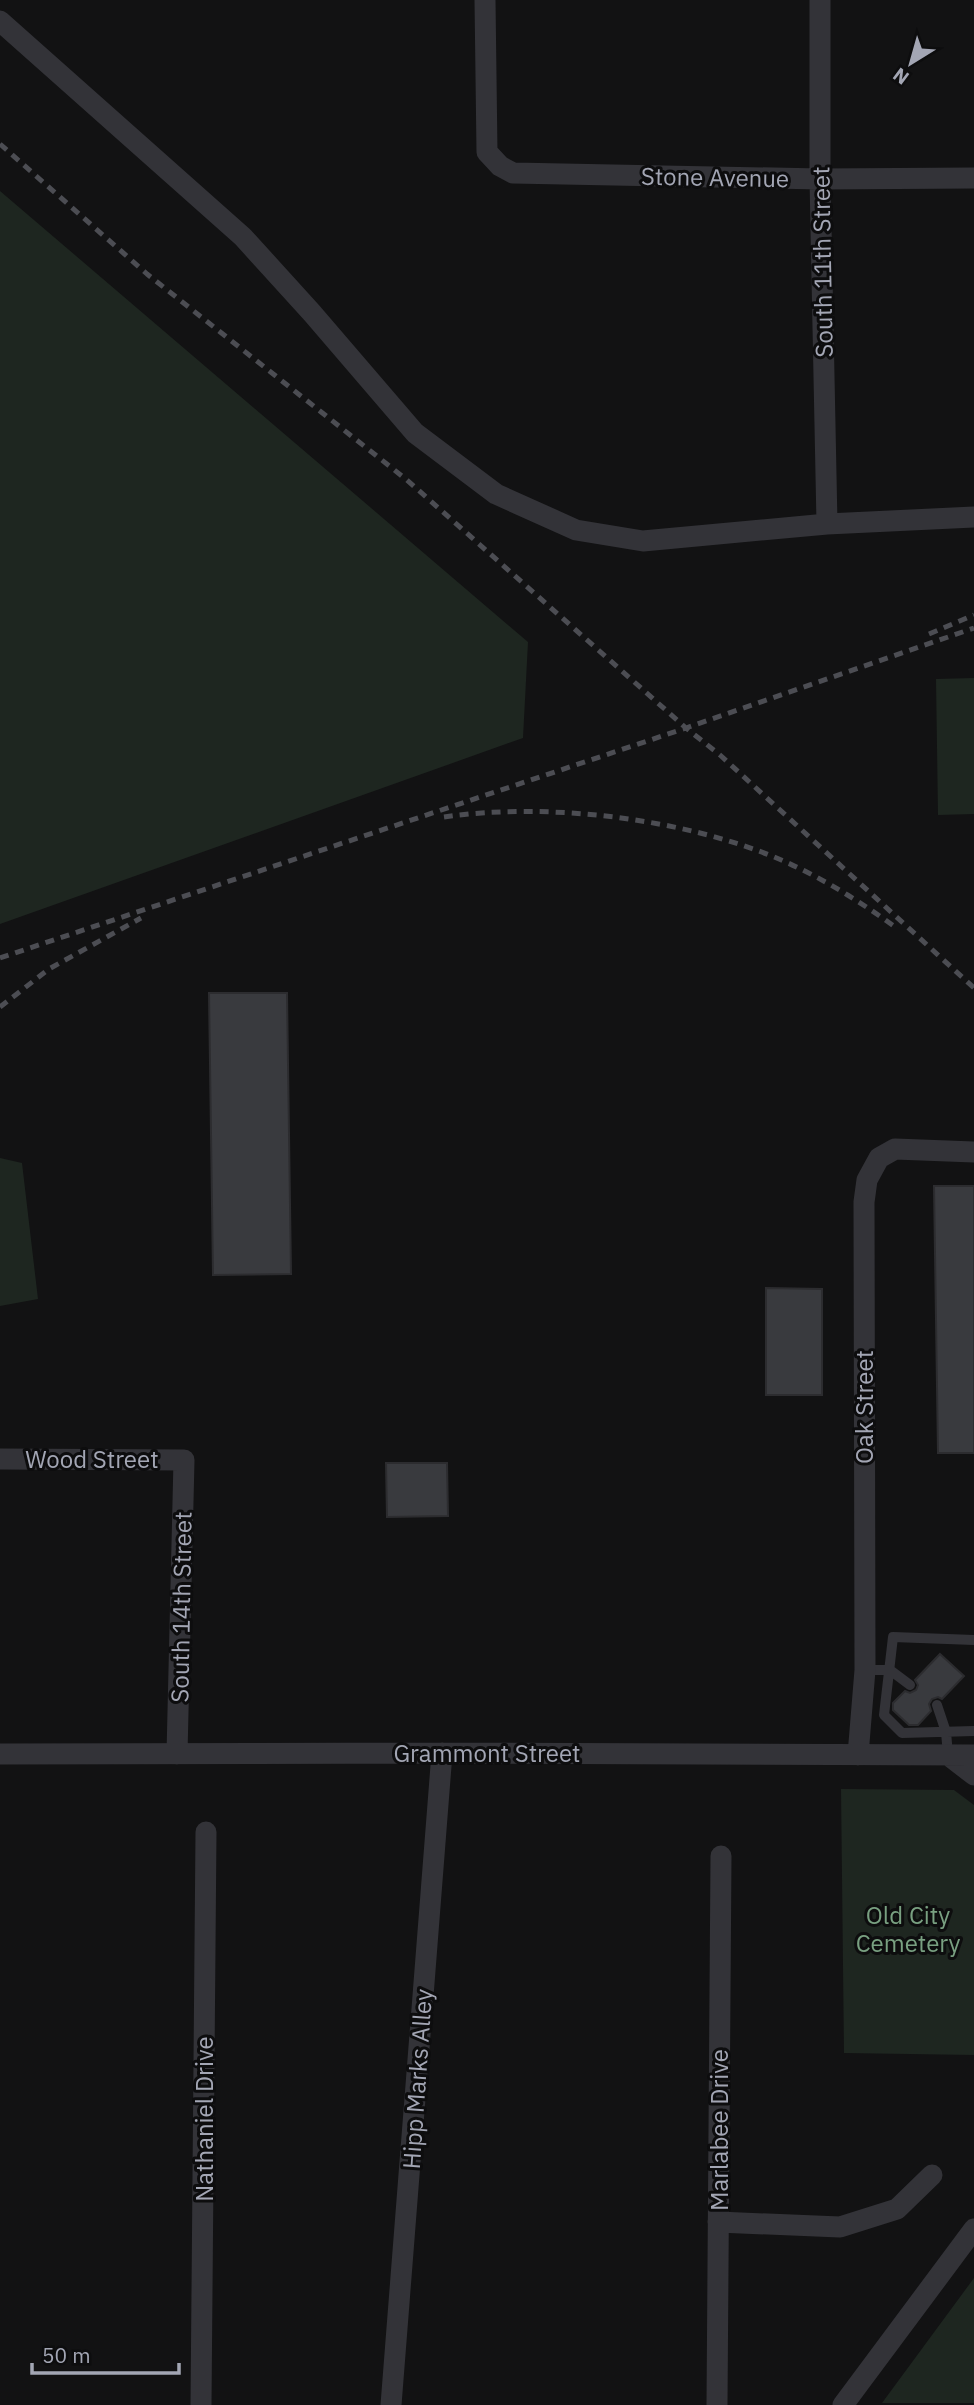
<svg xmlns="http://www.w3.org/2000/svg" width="974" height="2405" viewBox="0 0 974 2405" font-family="'IBM Plex Sans',sans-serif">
<rect width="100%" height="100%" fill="#121213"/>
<path fill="#1e2620" d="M0,191L528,642L523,738L0,924Z
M974,678V814L938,815L936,679Z
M0,1158L22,1163L38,1299L0,1306Z
M841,1789L954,1790L974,1805V2055L844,2053Z
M974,2278V2403H882Z"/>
<path fill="#393a3e" stroke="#2c2c2f" stroke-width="2" d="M209,993H287L291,1274L213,1275Z
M934,1186H974V1453H938Z
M766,1288L822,1289V1395H766Z
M386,1463H447L448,1516L387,1517Z
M940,1654L964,1676L942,1699L938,1697L932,1699L929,1704L931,1711L918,1725H909L893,1710V1703L905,1691L910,1693L916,1690L918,1685L915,1680Z"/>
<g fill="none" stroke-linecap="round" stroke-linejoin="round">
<path stroke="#333338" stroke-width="10" d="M974,1640L893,1637L884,1715L902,1733L974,1731
M865,1670H890L910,1685
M937,1705L946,1732L948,1755"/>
<path stroke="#333338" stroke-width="21" d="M485,0L487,152L500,166L513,173L820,179L974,178
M820,0V179L827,524
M0,21L243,237L312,313L415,433L496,494L576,530L643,541L827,524L974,517
M0,1459L184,1460L177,1754
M0,1754L442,1753L974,1755
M858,1755L865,1670L864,1202L867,1180L879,1158L895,1149L974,1152
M948,1755L974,1775
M718,2222L840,2227L897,2209L932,2175
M201,2405L206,1832
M391,2405L442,1753
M717,2405L721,1856
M843,2405L974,2229"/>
<path stroke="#4c4d53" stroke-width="5" stroke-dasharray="9 7" stroke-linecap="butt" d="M0,144L147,274L407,480L686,728L720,755L974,988
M929,634L974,615
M444,817C547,802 682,818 779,859C821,877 861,902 898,929
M0,958L686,728L974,628
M0,1007L49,969L141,918"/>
</g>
<g text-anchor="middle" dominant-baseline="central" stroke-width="6" stroke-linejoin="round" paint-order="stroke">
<g font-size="24" fill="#a3a6b4" stroke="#0d0d0e">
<text transform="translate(715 177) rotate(1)">Stone Avenue</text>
<text transform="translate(822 262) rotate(-91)">South 11th Street</text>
<text transform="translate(864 1407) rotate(-90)">Oak Street</text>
<text x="92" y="1459">Wood Street</text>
<text transform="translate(181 1607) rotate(-89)">South 14th Street</text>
<text x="487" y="1753">Grammont Street</text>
<text transform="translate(417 2079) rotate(-86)">Hipp Marks Alley</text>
<text transform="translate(204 2119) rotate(-90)">Nathaniel Drive</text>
<text transform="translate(719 2130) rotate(-90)">Marlabee Drive</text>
</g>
<g font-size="24" fill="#79a081" stroke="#0d0d0e">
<text x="908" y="1915">Old City<tspan x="908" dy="28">Cemetery</tspan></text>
</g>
</g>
<g transform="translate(911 63) rotate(217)" stroke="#0d0d0e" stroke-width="5" paint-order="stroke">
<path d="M0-5L12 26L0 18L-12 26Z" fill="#a3a6b4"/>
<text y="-10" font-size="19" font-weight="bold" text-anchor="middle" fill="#a3a6b4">N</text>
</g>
<path d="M32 2363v10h147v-10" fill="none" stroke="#a3a6b4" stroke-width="3.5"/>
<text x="42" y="2363" font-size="21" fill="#a3a6b4" stroke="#0d0d0e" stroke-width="5" paint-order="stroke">50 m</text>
</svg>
